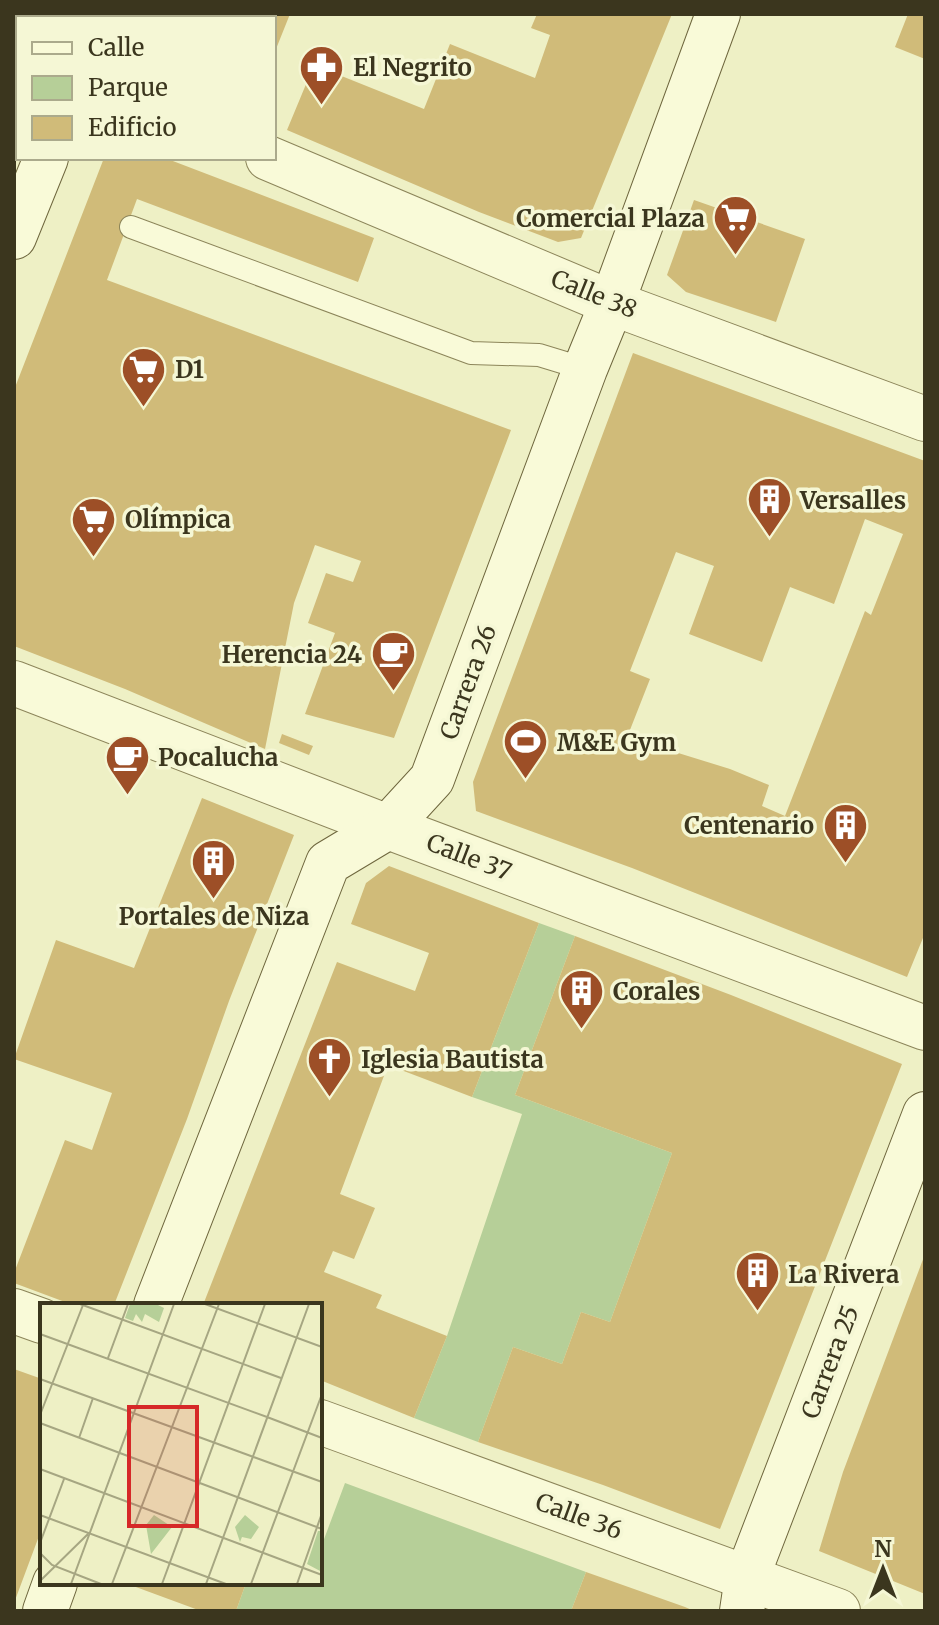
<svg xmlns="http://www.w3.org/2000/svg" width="939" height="1625" viewBox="0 0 939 1625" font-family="Merriweather,serif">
<rect width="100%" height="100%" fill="#eef0c5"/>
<path fill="#b6cf98" d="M539,923L575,936L515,1095L672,1153L610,1322L581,1312L562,1364L513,1347L478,1442L414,1418L447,1336L522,1114L472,1097Z
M345,1483L586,1572L571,1611H236L246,1583H320V1550Z"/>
<path fill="#d0bb79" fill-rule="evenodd" d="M100,14H290L274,54V18H98Z
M537,14H672L581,238L558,242L479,212L287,130L314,65L424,109L450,44L535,78L550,35L531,28Z
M908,14H925V59L895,47Z
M104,158H165L374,238L358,282L137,199L107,280L511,430L394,738L305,714L335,633L308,623L326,573L353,582L361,561L315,545L294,603L265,749L125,689L14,646V390Z
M694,200L805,239L776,322L686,292L667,275Z
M633,353L925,461V933L907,977L632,868L476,811L473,782ZM865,519L903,534L871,615L865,611L785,816L762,806L769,785L730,769L675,752L628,735L650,679L630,671L676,552L714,566L689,634L762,662L790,587L834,604Z
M282,734L313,746L309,755L279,743Z
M202,798L294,835L229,1001L187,1119L114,1305H73L14,1283V1273L65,1140L92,1150L112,1093L14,1059L56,940L134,968Z
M389,866L539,923L472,1097L388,1065L340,1194L375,1208L354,1259L333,1251L324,1272L382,1295L376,1308L447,1336L414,1418L320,1380V1305H203L337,962L415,991L429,953L351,924L366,883Z
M575,936L731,995L902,1064L720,1529L603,1485L478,1442L513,1347L562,1364L581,1312L610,1322L672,1153L515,1095Z
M925,1254V1594L819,1551L843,1472Z
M14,1369L42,1379V1528L14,1603Z
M586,1572L685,1607L694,1611H571Z
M125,1583H246L236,1611H201Z"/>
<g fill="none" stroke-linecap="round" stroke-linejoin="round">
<defs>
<path id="lane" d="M131,227L471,353L539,355L585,369"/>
<path id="street" d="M14,53L18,55
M268,158L612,303L925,419
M14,683L388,827L925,1028
M14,1311L42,1321
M320,1422L838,1611"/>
<path id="secondary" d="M61,18L63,14
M14,237L46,158
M156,1305L328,863L388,827L432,779L585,369L612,303L718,14
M45,1611L55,1583
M742,1611L747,1577L925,1114"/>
</defs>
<use href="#lane" stroke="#8c855a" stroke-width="24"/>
<use href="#street" stroke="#8c855a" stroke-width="46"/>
<use href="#secondary" stroke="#6e663d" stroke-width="46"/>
<use href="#lane" stroke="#f9fad8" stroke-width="22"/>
<use href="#street" stroke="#f9fad8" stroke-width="44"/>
<use href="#secondary" stroke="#f9fad8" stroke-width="44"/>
</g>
<defs>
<symbol id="pharmacy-pin" viewBox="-11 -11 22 30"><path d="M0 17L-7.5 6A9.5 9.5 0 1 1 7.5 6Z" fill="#9d4f27" stroke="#f5f7d5"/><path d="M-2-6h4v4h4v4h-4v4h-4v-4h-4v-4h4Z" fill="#fff"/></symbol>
<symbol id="supermarket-pin" viewBox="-11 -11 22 30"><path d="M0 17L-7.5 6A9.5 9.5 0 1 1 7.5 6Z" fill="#9d4f27" stroke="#f5f7d5"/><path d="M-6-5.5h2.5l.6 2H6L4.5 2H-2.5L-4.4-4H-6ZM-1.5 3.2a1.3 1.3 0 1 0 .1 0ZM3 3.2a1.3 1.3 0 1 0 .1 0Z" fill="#fff"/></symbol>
<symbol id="building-pin" viewBox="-11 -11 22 30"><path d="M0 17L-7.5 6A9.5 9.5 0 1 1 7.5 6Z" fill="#9d4f27" stroke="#f5f7d5"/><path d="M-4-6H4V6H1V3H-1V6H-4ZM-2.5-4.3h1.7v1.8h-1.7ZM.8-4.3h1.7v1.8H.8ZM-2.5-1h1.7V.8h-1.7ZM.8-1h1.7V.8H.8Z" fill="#fff"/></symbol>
<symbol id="cafe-pin" viewBox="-11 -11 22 30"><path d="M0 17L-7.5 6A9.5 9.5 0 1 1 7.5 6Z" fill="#9d4f27" stroke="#f5f7d5"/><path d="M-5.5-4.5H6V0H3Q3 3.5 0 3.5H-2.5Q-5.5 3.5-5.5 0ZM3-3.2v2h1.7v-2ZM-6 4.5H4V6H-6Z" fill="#fff"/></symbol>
<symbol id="stadium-pin" viewBox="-11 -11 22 30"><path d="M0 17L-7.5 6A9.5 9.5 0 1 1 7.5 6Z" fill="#9d4f27" stroke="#f5f7d5"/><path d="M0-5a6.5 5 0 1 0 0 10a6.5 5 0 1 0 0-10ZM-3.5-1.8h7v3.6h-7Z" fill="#fff"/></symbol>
<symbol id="church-pin" viewBox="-11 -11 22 30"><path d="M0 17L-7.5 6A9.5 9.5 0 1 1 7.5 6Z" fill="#9d4f27" stroke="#f5f7d5"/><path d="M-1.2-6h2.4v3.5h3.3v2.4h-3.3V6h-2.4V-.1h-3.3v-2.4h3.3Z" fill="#fff"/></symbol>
</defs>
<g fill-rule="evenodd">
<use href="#pharmacy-pin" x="296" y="42" width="51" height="69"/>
<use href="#supermarket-pin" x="710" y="192" width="51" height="69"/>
<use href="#supermarket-pin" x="118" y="344" width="51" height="69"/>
<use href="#building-pin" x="744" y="474" width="51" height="69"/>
<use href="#supermarket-pin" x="68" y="494" width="51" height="69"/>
<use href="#cafe-pin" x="368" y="628" width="51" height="69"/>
<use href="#stadium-pin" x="500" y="716" width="51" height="69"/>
<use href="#cafe-pin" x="102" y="732" width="51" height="69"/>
<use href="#building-pin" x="820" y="800" width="51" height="69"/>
<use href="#building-pin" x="188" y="836" width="51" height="69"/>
<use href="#building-pin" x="556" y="966" width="51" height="69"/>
<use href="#church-pin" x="304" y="1034" width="51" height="69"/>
<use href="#building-pin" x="732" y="1248" width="51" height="69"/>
</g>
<g text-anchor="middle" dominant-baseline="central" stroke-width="7" stroke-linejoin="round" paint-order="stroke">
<g font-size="24" font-weight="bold" fill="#3b361e" stroke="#f5f7d5" text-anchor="start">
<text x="353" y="67">El Negrito</text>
<text x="705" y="218" text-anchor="end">Comercial Plaza</text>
<text x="175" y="369">D1</text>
<text x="800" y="500">Versalles</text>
<text x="125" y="519">Olímpica</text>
<text x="362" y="654" text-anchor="end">Herencia 24</text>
<text x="557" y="742">M&amp;E Gym</text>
<text x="158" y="757">Pocalucha</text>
<text x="814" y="825" text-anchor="end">Centenario</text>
<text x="214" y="916" text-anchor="middle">Portales de Niza</text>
<text x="613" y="991">Corales</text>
<text x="361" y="1059">Iglesia Bautista</text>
<text x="788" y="1274">La Rivera</text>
</g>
<g font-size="24" fill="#3b361e" stroke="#f5f7d5">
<text transform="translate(594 294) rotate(22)">Calle 38</text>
<text transform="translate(468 682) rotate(-70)">Carrera 26</text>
<text transform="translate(469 857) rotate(21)">Calle 37</text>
<text transform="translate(830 1362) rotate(-69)">Carrera 25</text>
<text transform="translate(579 1516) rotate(20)">Calle 36</text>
</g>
</g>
<g transform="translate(40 1303)">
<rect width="282" height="282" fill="#eef0c5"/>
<path d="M90,1H116L124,5L119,19L105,11L102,19L96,11L93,18L85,15ZM114,212L132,224L111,251L106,222ZM205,212L219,224L211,236L202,234L200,239L195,224ZM278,228H282V269L267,261Z" fill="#b6cf98"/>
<path fill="none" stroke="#a6a682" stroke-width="2" d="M40,1L241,75M165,1L282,44M0,31L227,114M68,55L88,1M0,76L282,179M0,112L43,2M227,114L282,135M0,120L282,226M39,135L53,95M0,166L282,272M0,212L186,281M0,240L24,176M0,250L12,262L61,281M0,278L48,231M31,281L134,1M72,281L179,1M122,281L225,1M166,281L269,1M211,281L282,91M257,281L282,210"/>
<path fill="#d62828" fill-opacity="0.15" stroke="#d62828" stroke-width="4" d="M89,104H157V223H89Z"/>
<rect width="282" height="282" fill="none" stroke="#3b361e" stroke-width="4"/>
</g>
<rect width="939" height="1625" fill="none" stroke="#3b361e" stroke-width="32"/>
<rect x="16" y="16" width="260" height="144" fill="#f5f7d5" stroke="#abaa8c" stroke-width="2"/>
<rect x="32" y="42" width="40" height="12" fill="#f9fad8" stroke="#abaa8c" stroke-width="2"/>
<text x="88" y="56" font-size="24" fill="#3b361e">Calle</text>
<rect x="32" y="76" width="40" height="24" fill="#b6cf98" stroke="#abaa8c" stroke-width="2"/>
<text x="88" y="96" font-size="24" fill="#3b361e">Parque</text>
<rect x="32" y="116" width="40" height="24" fill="#d0bb79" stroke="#abaa8c" stroke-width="2"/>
<text x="88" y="136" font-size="24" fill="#3b361e">Edificio</text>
<g transform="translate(883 1569)" stroke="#f5f7d5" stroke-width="6" paint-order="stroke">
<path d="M0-6L14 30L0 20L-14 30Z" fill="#3b361e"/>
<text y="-12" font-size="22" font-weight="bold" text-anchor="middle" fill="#3b361e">N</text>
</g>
</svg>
